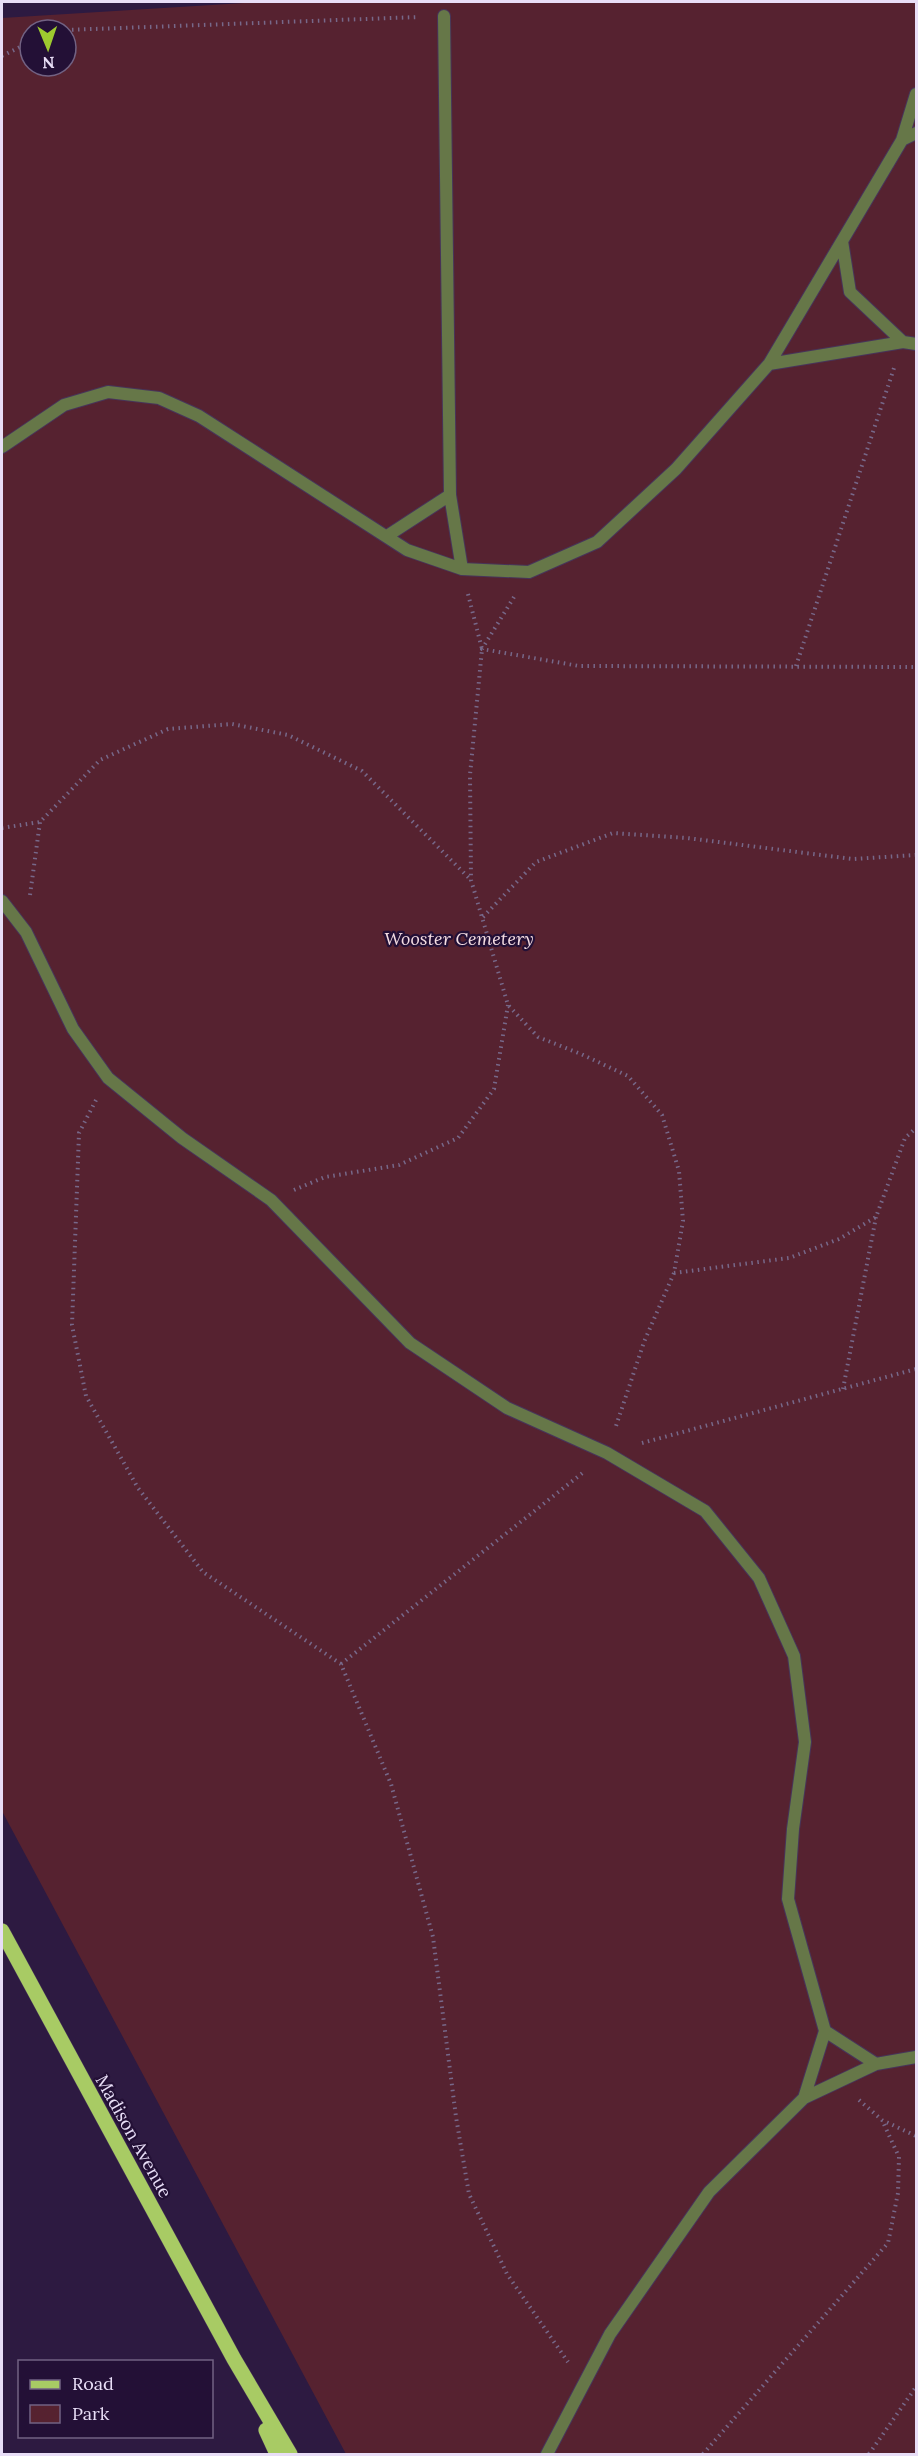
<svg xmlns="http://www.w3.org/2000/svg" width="918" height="2456" viewBox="0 0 918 2456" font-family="Lora,serif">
<rect width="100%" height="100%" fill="#2d1a41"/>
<path fill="#562230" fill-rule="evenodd" d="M261,2H916V2454H346L2,1811V18ZM30,30H66V66H30Z"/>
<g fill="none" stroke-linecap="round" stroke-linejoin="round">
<defs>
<path id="service" d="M444,16L450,495L462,569
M902,140L916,94
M842,241L850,292L903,342
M769,364L902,140L916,133
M2,447L64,405L108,392L159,398L199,416L407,550L462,569L529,572L597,542L676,469L769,364L903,342L916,344
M387,536L450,495
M2,901L26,932L73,1029L108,1078L182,1138L271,1200L410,1343L507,1408L607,1453L705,1511L759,1578L794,1656L805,1742L793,1829L788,1899L825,2031L804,2098
M825,2031L876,2064
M547,2454L610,2334L709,2192L804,2098L876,2064L916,2057"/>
<path id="primary" d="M2,1931L234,2359L290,2454
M266,2430L277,2454"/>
</defs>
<use href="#service" stroke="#47355a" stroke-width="14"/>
<use href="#primary" stroke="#47355a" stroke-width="16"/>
<path stroke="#776889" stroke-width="4" stroke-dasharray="1.5 4.5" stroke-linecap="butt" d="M66,30L419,17
M2,56L30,42
M468,594L482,649L470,775L471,880L508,1005L538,1037L581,1054L628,1076L662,1115L679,1171L683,1221L674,1273L644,1342L615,1429
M514,597L482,649L579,666L916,667
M796,666L894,368
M2,828L40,822L100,760L168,729L232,724L288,735L362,771L471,880
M30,895L40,822
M483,917L536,862L613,833L687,838L853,859L916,855
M96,1100L79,1133L72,1325L86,1396L138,1488L203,1572L341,1664L391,1784L433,1937L456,2117L469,2194L507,2274L568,2362
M294,1190L325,1177L399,1165L458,1138L494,1089L508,1005
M674,1273L789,1258L839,1239L876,1217L905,1138L916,1128
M843,1389L876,1217
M642,1443L916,1369
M341,1664L585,1471
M859,2100L882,2120L916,2136
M703,2454L888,2243L898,2193L899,2157L882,2120
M869,2454L916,2387"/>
<use href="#service" stroke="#667748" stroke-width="12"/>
<use href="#primary" stroke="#a8cb64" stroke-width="15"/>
</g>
<g text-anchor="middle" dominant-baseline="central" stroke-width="4.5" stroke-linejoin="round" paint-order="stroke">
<g font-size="18" font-style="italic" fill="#f5dde2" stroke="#231036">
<text x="459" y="938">Wooster Cemetery</text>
</g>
<g font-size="18" fill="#e8def7" stroke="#231036">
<text transform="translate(134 2136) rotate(61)">Madison Avenue</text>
</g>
</g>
<rect width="918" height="2456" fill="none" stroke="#e8def7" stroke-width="6"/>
<rect x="18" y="2360" width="195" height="78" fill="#231036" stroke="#726283" stroke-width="1.5"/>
<rect x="30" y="2380" width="30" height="9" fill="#a8cb64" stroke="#726283" stroke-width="1.5"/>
<text x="72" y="2390" font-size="18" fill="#e8def7">Road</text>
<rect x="30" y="2405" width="30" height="18" fill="#562230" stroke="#726283" stroke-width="1.5"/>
<text x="72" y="2420" font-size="18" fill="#e8def7">Park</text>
<g transform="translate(48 48) rotate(178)"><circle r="28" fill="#231036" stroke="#726283" stroke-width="1.5"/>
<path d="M0-4.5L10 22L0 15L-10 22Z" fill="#9eca2f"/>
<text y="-9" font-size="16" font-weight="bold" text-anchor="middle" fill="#e8def7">N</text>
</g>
</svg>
